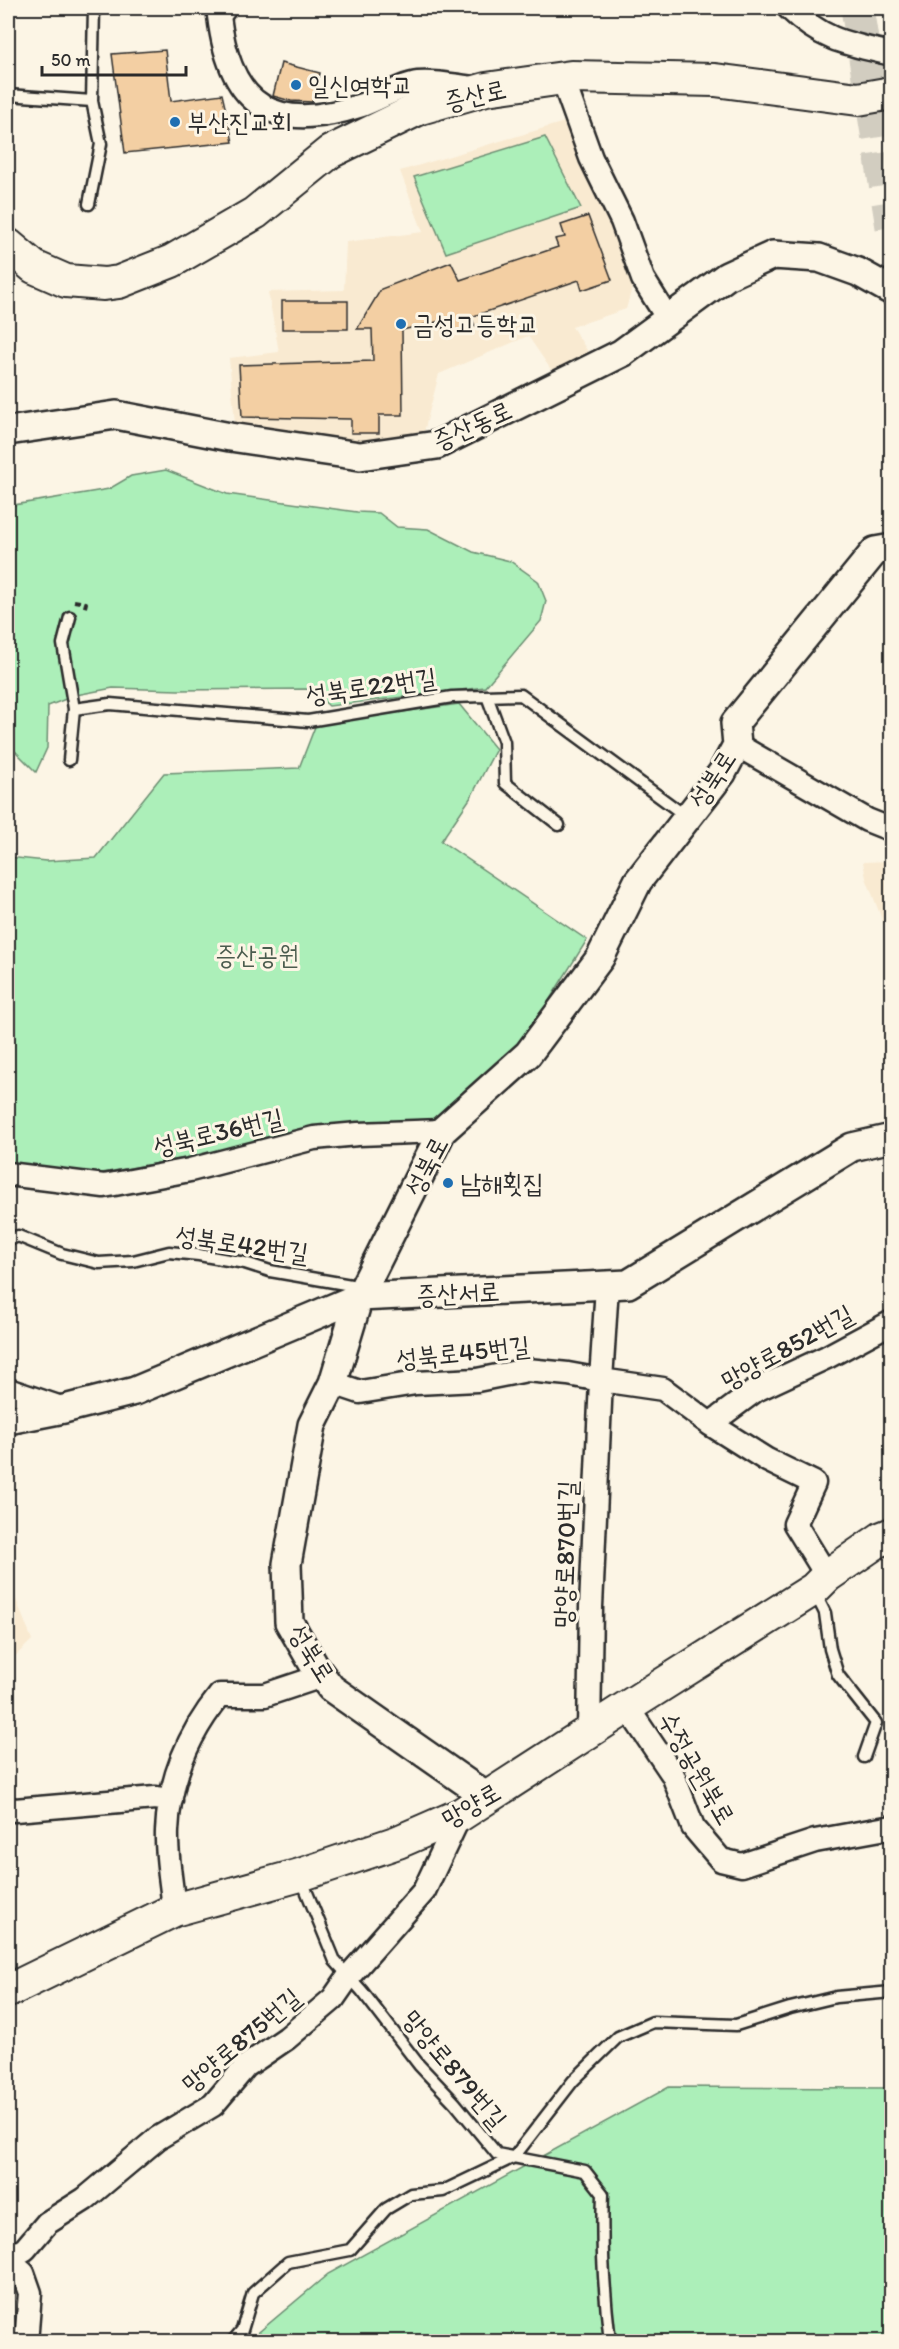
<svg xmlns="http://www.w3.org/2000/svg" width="899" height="2349" viewBox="0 0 899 2349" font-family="Itim,'Poor Story',sans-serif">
<rect width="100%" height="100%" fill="#fcf5e5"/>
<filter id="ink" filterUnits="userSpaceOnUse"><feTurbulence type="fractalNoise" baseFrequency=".0167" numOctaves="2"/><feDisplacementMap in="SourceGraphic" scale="12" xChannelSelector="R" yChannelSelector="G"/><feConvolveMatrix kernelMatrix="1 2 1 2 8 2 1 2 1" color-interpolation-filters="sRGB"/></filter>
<g filter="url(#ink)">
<path fill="#f9ead1" d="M571,120L639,263L626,309L572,327L592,358L554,374L528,336L439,374L424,432V439L356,450L236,434L229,358L279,352L268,292L344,290L346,242L423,232L400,171Z
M891,861H892L891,943L866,878L863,862Z
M8,1579L32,1640L8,1663Z"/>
<path fill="#acefb9" stroke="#6c8d72" stroke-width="1.5" d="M545,137L581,208L446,253L414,177Z
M166,470L227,494L357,512L379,513L397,527L428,529L473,552L510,561L538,581L546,601L541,621L485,687L329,706L310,689L178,690L113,688L76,695L48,706L47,748L36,772L8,744V506L109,489L131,476Z
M459,704L496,749L471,797L441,841L587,940L528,1034L434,1126L354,1124L192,1157L85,1176L8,1166V857L46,861L96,858L164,773L299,768L316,724Z
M669,2087L891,2088V2341L247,2342L328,2274Z"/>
<path fill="#f3cfa3" stroke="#2b2b2b" stroke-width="1.5" d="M165,50L171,101L222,94L233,142L125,153L112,54Z
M281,63L320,73L312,102L291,101L273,96Z
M588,216L612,280L582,290L579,280L471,317L475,326L446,335L441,321L402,330L403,415H379V433H351V419L242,417L239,365L373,361L372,329H357L381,289L451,262L460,280L558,247L555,239L565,237L561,225Z
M282,301H348V329H282Z"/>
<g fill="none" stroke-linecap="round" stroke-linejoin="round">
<path stroke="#d2cdc0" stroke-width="33" stroke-dasharray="33 16" stroke-linecap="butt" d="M857,8L892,227"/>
<defs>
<path id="service" d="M8,95L92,101
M89,204L101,144L92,101L94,8
M70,617L63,644L74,709
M487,696L504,742L505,783L559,825
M69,760L74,709L110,704L308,721L452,697L521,695L687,817
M8,1240L18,1236L62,1254L99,1263L133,1261L169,1252L199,1255L245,1263L270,1271L351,1285L358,1295
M814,1591L825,1613L830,1649L838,1675L876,1723L864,1757
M301,1878L335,1961L362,1991L419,2065L455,2103L497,2154L585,2171L603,2194C601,2243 604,2292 610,2342
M232,2342L242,2330L253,2293L288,2262L350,2250L386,2209L411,2194L443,2191L514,2157L573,2081L618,2037L653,2022L736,2025L790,2008L836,1997L892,1992"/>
<path id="minor" d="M225,8L219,16C230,108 275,134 362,105C379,99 401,85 418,83C435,81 456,86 473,88
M789,8C823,41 848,44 892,54
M571,77L568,94L591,158L622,221L643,279L668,319
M737,745L867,820L892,830
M8,1174L104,1186L190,1170L314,1138L358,1134L442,1131
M607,1286L601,1380L663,1389L710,1424L756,1390L827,1357L892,1322
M333,1383L360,1392L416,1383L477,1380L527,1370L568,1374L601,1380L591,1607L589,1731
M8,1390L64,1409
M710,1424L767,1460L814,1483L795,1524L827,1576
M627,1707L673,1775L693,1827L721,1860L742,1865L815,1841L892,1827
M8,1808L15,1810L155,1798L171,1800
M174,1910C172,1885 166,1857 167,1831C169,1781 188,1734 220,1695H265L322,1676
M8,2259L25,2249L47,2223L85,2199L158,2138L213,2105L246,2066L287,2038L333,1999L349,1976L424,1891L460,1815
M8,2260L23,2273L30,2293L26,2342"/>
<path id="tertiary" d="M8,431L116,415L230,437L360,456L437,445L622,353L727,276L773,255L819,258L858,272L892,291
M8,1420L64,1409L135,1391L359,1297L628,1284L852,1147L892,1138
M487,1797L331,1688L315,1667L289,1622L287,1564L312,1425L333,1383L359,1297L442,1131L528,1054L600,958L638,881L722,773L737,745L735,723L875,551L892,548"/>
<path id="secondary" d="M8,245L34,267L66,281L104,284L119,282L172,261L255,213L330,152L420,108L486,89L571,77L715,80L858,99L892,93
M8,1991L174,1910L300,1875L398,1842L460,1815L627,1707L814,1589L827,1576L882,1538L892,1534"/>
</defs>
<use href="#service" stroke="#2b2b2b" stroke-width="15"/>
<use href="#minor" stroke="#2b2b2b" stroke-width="27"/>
<use href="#tertiary" stroke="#2b2b2b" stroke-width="32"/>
<use href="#secondary" stroke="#2b2b2b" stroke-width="36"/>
<path stroke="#2b2b2b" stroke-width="4" stroke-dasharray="6 4.5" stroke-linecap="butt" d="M74,601L86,603L84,611"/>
<use href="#service" stroke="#fcf5e5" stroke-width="10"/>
<use href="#minor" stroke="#fcf5e5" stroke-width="22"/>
<use href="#tertiary" stroke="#fcf5e5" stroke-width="27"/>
<use href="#secondary" stroke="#fcf5e5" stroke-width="32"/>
</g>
</g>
<g fill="#1f6fb2" stroke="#fcf5e5" stroke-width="2">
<circle cx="296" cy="85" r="6"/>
<circle cx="175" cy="122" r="6"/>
<circle cx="401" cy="324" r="6"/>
<circle cx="448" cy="1183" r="6"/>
</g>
<g text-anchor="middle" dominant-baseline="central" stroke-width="6" stroke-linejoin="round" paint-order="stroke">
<g font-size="26" fill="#2b2b2b" stroke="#fcf5e5" text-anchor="start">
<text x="308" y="85">일신여학교</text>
<text x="187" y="122">부산진교회</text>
<text x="413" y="324">금성고등학교</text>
<text x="460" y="1183">남해횟집</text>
</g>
<g font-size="26" fill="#2b2b2b" stroke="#fcf5e5">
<text transform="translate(475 95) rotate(-13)">증산로</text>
<text transform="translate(472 425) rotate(-24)">증산동로</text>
<text transform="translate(371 686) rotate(-8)">성북로22번길</text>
<text transform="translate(712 779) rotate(-57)">성북로</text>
<text transform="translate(218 1132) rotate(-13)">성북로36번길</text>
<text transform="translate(426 1166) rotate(-62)">성북로</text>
<text transform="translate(242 1244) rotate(8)">성북로42번길</text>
<text transform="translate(458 1293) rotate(-3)">증산서로</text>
<text transform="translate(787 1347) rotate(-29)">망양로852번길</text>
<text transform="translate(463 1352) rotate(-6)">성북로45번길</text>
<text transform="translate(565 1554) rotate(-88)">망양로870번길</text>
<text transform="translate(312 1653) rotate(58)">성북로</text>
<text transform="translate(697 1768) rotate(60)">수정공원북로</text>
<text transform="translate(471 1805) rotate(-30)">망양로</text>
<text transform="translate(241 2040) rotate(-40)">망양로875번길</text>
<text transform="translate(455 2069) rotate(50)">망양로879번길</text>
</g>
<g font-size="26" fill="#4b5c4e" stroke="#fcf5e5">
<text x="257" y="955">증산공원</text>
</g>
</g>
<rect width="899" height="2349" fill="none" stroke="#fcf5e5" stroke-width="30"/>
<rect x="15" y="15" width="869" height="2319" fill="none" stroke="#2b2b2b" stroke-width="2" filter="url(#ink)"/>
<path d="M42 66v9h144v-9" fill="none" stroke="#2b2b2b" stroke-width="3"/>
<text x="51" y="66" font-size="18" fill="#2b2b2b" stroke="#fcf5e5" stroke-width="4.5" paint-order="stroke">50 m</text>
</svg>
